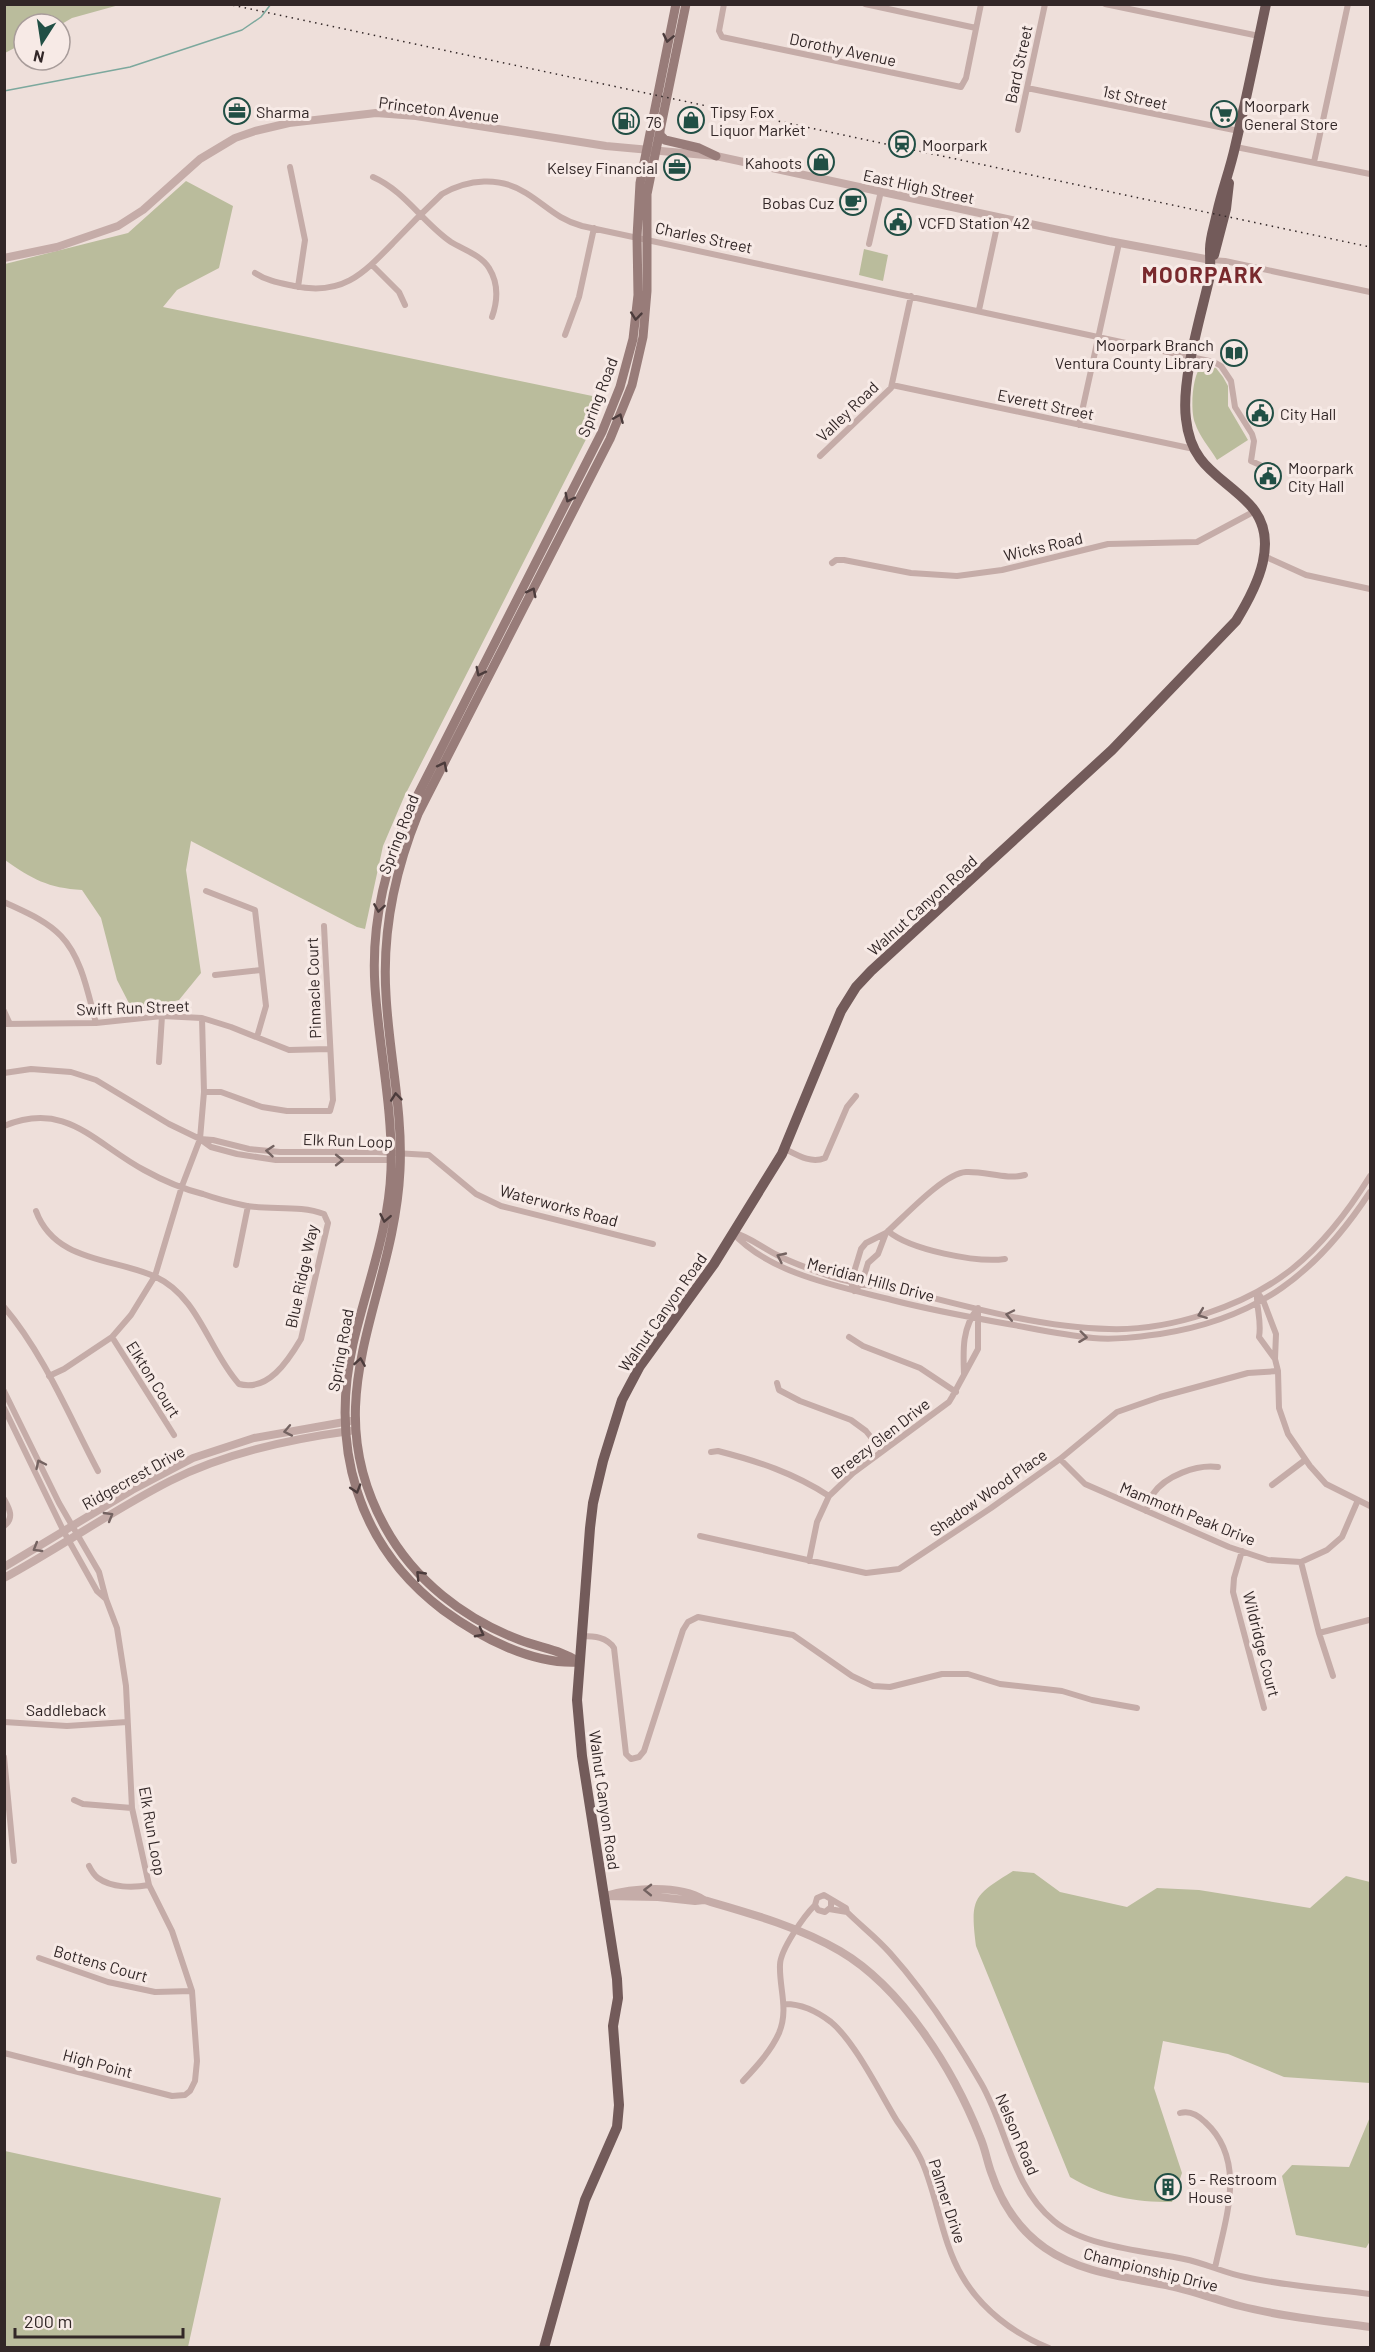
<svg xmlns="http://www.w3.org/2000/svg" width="1375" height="2352" viewBox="0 0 1375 2352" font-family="Barlow,sans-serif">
<rect width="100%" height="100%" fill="#eedfda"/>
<path fill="#babc9c" d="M4,5L5,4L119,5L72,18L60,25L24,24V43L5,53Z
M186,181L233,206L219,268L177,290L163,307L602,398L605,402L404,797L383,846L365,929L357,927L191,841L186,870L201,973L179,1000L133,1011L117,980L101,918L82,890C48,888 32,879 5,860V264L128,233Z
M864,249L888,255L883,281L859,275Z
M1202,365L1216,368L1223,377L1228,386V406L1248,440L1217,460C1210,448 1199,436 1195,423C1190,410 1192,375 1202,365Z
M1013,1871L1034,1873L1060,1892L1127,1907L1157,1888L1199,1890L1310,1908L1346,1876L1370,1882V2083L1284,2077L1228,2054L1163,2041L1154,2088L1182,2173L1172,2202C1134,2202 1103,2197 1070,2177L976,1946C970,1898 973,1896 1013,1871Z
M1370,2117V2241L1366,2248L1296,2235L1282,2176L1292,2165L1349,2167Z
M5,2151L221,2198L188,2347H5Z"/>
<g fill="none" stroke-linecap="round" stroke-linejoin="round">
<path stroke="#7ca89d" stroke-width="1.5" d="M4,91L130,67L242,30L261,17L271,4"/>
<path stroke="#c5aca8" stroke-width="6" d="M724,4L719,31L722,37L961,87L966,78L981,4
M865,4L976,28
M1105,4L1259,36
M1027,88L1239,131
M1018,130L1045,4
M1236,147L1370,174
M1314,162L1348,4
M290,167L305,240L298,287
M373,177C405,191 423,223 451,242C464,250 481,255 489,268C499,284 498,300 492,317
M869,244L881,191
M1211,260L1225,261L1370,292
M372,265L399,292L405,305
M255,273C267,281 280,283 294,286C342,296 362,275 393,243C409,226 425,210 442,194C468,179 500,176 526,193C547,206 557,219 582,226L1214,362L1221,366L1231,381L1235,407L1252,434L1254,441L1251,461L1260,465
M979,310L999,217
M565,335L579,297L594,228
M892,385L1194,449
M1079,425L1119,243
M820,456L891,388L911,296
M1264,556L1306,575L1370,589
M832,563L836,560H844L911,573L957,576L1002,570L1108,544L1197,542L1255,511
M206,891L255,910L266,1006L257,1037
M4,902C23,911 46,920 61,936C82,958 88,994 96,1023
M215,975L261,970
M4,1011L9,1022
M4,1024L96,1023L162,1016L202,1018L231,1027L289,1050L329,1049
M159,1062L162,1016
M4,1073L31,1069L71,1072L96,1080L169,1124L200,1139L211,1147L237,1154L276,1160H392
M204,1092H221L262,1107L287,1111H330L333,1100L324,926
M4,1126C66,1100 94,1143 144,1170C162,1180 183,1189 203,1194C217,1199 233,1203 247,1206C273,1210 300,1205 324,1214L328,1223L301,1339C288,1361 268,1392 239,1384C209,1351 199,1297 156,1277C115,1258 55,1263 36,1211
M200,1139L213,1140L249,1149L280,1152H377L429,1155L476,1194L501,1206L653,1244
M785,1149C797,1155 811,1164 825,1158L847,1107L856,1096
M1370,1176C1349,1210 1323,1244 1292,1269C1244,1307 1169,1331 1109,1329C1048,1328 979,1310 921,1295C892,1288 860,1286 832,1277C813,1270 794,1264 777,1255C761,1247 750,1237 732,1232C769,1274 841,1287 892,1300C930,1310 969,1317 1008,1324C1036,1329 1064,1335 1093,1338C1115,1340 1138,1337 1160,1334C1258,1319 1317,1273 1370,1192
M888,1231C910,1250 977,1263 1005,1259
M886,1233C903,1218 944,1173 966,1172C986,1171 1006,1180 1025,1175
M886,1233L878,1254L868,1263L862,1283L854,1291L851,1282L861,1249L866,1243Z
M236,1265L248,1206
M4,1307C44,1354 69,1416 98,1471
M112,1337L174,1435
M849,1337L863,1346L920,1368L956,1392
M1275,1359L1259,1337C1262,1321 1256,1308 1257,1292L1263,1300L1276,1334L1275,1359L1278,1371L1279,1408L1288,1434L1310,1466L1326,1484L1370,1506
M49,1376L64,1369L112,1337L131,1315L155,1276L182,1186L200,1139L204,1092L202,1018
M777,1383L779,1390L800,1401L851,1420L866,1431L882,1451
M4,1391L59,1503L99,1572L106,1599L117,1628L126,1686L132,1808L149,1885L172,1931L192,1991L197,2061L195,2081L190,2091L185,2095L172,2096L4,2053
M4,1408L64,1532L97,1591L106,1599
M711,1452L718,1451C757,1461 794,1473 829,1496
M1060,1459L1085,1484L1229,1547L1268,1560L1301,1562L1327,1550L1342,1537L1358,1500
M1272,1485L1305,1460
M4,1499C9,1508 15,1518 4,1526
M1146,1511C1148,1506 1150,1499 1153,1494C1165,1476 1197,1464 1218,1467
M700,1536L866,1573L899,1569L991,1508L1060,1459L1117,1412L1160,1397L1248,1373L1278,1371
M1242,1551L1234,1578L1233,1592L1264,1708
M809,1561L817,1522L829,1496L853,1473L949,1402L952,1397L978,1349V1308C962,1327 963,1350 964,1374
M1301,1562L1319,1633L1333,1676
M1319,1633L1369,1620
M582,1636C594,1636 607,1637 614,1648L626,1754L631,1759L639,1757L644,1751L683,1630L688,1622L698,1617L793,1635L852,1676L873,1686L890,1687L942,1674H968L1000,1684L1062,1691L1092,1700L1137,1708
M4,1722L67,1726L127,1722
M4,1757L14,1861
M74,1800L83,1804L132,1808
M89,1866C91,1870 94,1875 98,1878C112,1888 133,1888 149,1885
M831,1900V1907L825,1912L818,1910L815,1905L817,1898L824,1895L846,1908L847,1912C861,1926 877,1938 890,1953C925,1992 955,2038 981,2083C1007,2128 1012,2187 1054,2221C1085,2247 1145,2251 1184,2259C1205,2263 1224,2273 1245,2277C1286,2286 1329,2289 1370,2294
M829,1909L847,1912
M39,1958L108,1982L155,1992L192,1991
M785,2004C801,2004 818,2012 831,2022C855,2042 880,2093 897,2121C906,2134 917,2149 923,2164C938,2200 942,2242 962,2276C981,2309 1014,2334 1049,2348
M743,2081C756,2067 771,2051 779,2033C789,2009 779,1988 780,1965C780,1950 804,1916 815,1905
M1180,2113C1190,2110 1198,2115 1205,2122C1248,2161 1225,2220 1215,2268"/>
<path stroke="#c5aca8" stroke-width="8" d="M4,258L57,247L118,226L143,210L200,159L235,138L255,131L289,123L376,113L416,116L606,146L716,156L1109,241L1211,260
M4,1567L132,1490L193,1458L254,1438L350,1421
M4,1578C61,1547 113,1510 170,1481C225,1453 290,1439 350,1431
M704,1900L695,1901L658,1897L605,1896C632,1888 679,1884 704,1900C749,1913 800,1927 840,1951C903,1988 954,2071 980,2137C985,2148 987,2161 991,2172C1001,2202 1019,2230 1045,2248C1082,2274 1128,2277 1170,2286C1194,2291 1217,2300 1240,2306C1283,2317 1327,2321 1370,2327"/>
<path stroke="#987c79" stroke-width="9" d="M660,130V135L665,140L699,148L716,156
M579,1662C532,1665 480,1637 443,1610C357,1545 330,1447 353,1344C366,1287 389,1230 391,1170C393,1109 379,1048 375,987C371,927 384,869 408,814L602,432L620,387L633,339L638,295L637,237L640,183L676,4
M579,1662C561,1650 541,1648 520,1640C464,1619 414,1580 385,1527C313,1397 394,1300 400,1170C403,1112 389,1054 386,995C382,932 394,873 418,814L610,439L632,385L643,337L647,291V194L686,4"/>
<path stroke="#735b5a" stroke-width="10" d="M1214,255L1226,209L1229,183
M544,2348L585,2200L617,2127L619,2105L613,2026L618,1998L617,1979L582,1756L577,1700L590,1528L593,1503L603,1461L622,1400L640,1366L714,1264L782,1154L841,1011L856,987L871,971L1112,750L1236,621C1257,587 1282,538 1249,504C1221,475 1191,467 1186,419C1181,381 1200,319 1209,280C1211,269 1210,260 1210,249C1210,237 1215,224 1217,213C1222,190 1230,170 1235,147C1246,100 1256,52 1266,4"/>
<path stroke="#322727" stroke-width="1.5" stroke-dasharray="1.5 4.5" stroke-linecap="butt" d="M227,4L1370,247"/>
</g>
<defs><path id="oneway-chevron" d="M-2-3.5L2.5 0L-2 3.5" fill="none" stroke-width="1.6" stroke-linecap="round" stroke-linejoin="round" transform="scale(1.5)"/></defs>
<g stroke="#4c3c3c">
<use href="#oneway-chevron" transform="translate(668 38) rotate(102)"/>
<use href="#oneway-chevron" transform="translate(636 316) rotate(96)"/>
<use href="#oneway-chevron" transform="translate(619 418) rotate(-67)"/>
<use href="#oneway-chevron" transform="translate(569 498) rotate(117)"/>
<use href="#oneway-chevron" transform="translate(532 592) rotate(-63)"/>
<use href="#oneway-chevron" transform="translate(480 672) rotate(117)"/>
<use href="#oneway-chevron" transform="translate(443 766) rotate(-63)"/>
<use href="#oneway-chevron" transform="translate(379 908) rotate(99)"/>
<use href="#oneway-chevron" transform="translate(396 1097) rotate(-96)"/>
<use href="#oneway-chevron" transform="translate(385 1218) rotate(101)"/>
<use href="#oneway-chevron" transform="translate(360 1362) rotate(-81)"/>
<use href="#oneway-chevron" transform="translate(356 1489) rotate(73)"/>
<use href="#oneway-chevron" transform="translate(420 1575) rotate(-134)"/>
<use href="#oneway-chevron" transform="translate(480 1633) rotate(28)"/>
</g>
<g stroke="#746361">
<use href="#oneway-chevron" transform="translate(270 1151) rotate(-175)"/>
<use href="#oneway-chevron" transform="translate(339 1160)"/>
<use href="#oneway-chevron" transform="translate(781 1257) rotate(-155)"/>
<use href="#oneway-chevron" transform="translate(1202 1314) rotate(159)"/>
<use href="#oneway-chevron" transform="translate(1010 1315) rotate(-168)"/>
<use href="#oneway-chevron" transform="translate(1083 1337) rotate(7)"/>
<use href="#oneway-chevron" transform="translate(288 1431) rotate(169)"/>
<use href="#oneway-chevron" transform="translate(40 1464) rotate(-115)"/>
<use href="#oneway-chevron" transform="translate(109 1516) rotate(-30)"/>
<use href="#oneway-chevron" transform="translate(37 1548) rotate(149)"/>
<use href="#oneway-chevron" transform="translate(648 1890) rotate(-179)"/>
</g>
<defs>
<symbol id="office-ring" viewBox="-11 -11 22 22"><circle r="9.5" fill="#f7eae6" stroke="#214f45" stroke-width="1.5"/><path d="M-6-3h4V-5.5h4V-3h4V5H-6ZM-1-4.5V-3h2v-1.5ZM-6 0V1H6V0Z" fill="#214f45"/></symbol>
<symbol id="supermarket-ring" viewBox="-11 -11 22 22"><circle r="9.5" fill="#f7eae6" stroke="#214f45" stroke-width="1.5"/><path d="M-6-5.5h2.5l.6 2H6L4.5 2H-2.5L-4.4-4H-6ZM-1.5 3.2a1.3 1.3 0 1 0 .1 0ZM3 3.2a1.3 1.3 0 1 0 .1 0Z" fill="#214f45"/></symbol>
<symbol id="shop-ring" viewBox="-11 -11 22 22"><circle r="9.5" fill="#f7eae6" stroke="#214f45" stroke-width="1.5"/><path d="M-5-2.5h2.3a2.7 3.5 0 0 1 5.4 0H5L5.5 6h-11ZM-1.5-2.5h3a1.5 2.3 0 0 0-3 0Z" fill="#214f45"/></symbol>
<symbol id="fuel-ring" viewBox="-11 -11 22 22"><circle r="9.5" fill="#f7eae6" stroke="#214f45" stroke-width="1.5"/><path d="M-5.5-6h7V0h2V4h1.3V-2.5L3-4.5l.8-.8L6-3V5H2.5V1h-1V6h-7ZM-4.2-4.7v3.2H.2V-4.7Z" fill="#214f45"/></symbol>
<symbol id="station-ring" viewBox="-11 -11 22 22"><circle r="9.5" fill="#f7eae6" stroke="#214f45" stroke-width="1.5"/><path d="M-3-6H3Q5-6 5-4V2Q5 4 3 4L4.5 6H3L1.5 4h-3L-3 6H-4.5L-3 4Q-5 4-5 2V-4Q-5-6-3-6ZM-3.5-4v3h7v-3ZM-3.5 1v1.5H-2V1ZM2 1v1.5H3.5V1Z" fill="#214f45"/></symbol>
<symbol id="cafe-ring" viewBox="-11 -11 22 22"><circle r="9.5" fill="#f7eae6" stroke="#214f45" stroke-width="1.5"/><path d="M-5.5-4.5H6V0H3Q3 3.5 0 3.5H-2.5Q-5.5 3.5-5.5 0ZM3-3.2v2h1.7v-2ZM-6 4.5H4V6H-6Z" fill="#214f45"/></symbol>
<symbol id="civic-ring" viewBox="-11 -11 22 22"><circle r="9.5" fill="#f7eae6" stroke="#214f45" stroke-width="1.5"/><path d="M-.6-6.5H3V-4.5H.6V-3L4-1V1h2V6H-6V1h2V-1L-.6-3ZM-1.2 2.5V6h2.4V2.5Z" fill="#214f45"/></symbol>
<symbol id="library-ring" viewBox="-11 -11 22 22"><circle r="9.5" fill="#f7eae6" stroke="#214f45" stroke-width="1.5"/><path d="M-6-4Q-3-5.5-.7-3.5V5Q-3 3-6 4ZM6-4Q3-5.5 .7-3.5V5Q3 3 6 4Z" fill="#214f45"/></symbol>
<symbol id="building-ring" viewBox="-11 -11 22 22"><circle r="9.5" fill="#f7eae6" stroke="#214f45" stroke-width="1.5"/><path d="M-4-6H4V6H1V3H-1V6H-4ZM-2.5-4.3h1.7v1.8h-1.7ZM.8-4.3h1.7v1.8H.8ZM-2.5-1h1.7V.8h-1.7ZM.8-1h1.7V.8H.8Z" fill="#214f45"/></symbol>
</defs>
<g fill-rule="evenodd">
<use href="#office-ring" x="222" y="96" width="30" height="30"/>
<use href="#supermarket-ring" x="1209" y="99" width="30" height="30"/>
<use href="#shop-ring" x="676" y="105" width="30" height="30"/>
<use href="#fuel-ring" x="611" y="106" width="30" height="30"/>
<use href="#station-ring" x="887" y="129" width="30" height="30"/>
<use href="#shop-ring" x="806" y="147" width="30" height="30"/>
<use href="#office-ring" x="662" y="152" width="30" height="30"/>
<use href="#cafe-ring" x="838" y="187" width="30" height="30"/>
<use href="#civic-ring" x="883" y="207" width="30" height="30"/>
<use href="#library-ring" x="1219" y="338" width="30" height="30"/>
<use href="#civic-ring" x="1245" y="398" width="30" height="30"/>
<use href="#civic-ring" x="1253" y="461" width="30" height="30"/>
<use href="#building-ring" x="1153" y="2172" width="30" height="30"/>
</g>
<g text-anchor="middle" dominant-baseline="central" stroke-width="6" stroke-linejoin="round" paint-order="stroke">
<g font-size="16" fill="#322727" stroke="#f7eae6">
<text transform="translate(843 49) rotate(12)">Dorothy Avenue</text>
<text transform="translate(1018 64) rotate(-78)">Bard Street</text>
<text transform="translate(1135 97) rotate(12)">1st Street</text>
<text transform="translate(439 109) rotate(7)">Princeton Avenue</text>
<text transform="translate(919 186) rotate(12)">East High Street</text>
<text transform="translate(704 237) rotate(12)">Charles Street</text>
<text transform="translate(597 397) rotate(-69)">Spring Road</text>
<text transform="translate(1046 404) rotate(12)">Everett Street</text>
<text transform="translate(847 411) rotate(-44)">Valley Road</text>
<text transform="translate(1043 546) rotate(-13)">Wicks Road</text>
<text transform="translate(398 834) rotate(-69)">Spring Road</text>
<text transform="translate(922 905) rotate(-42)">Walnut Canyon Road</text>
<text transform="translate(313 988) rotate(-92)">Pinnacle Court</text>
<text transform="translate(133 1007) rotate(-2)">Swift Run Street</text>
<text transform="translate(348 1140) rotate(2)">Elk Run Loop</text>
<text transform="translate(559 1205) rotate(15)">Waterworks Road</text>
<text transform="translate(301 1276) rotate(-78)">Blue Ridge Way</text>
<text transform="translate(871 1279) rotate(15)">Meridian Hills Drive</text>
<text transform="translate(662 1312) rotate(-55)">Walnut Canyon Road</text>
<text transform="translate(340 1350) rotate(-80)">Spring Road</text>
<text transform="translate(154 1379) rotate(58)">Elkton Court</text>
<text transform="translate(880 1438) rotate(-38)">Breezy Glen Drive</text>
<text transform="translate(133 1477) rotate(-29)">Ridgecrest Drive</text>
<text transform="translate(988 1492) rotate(-35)">Shadow Wood Place</text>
<text transform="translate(1188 1513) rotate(22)">Mammoth Peak Drive</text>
<text transform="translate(1262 1644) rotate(76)">Wildridge Court</text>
<text x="66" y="1709">Saddleback</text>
<text transform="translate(605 1800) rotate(82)">Walnut Canyon Road</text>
<text transform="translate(153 1831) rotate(80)">Elk Run Loop</text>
<text transform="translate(101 1963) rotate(16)">Bottens Court</text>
<text transform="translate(98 2063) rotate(15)">High Point</text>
<text transform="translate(1018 2134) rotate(67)">Nelson Road</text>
<text transform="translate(948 2201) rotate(72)">Palmer Drive</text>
<text transform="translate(1151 2269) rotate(14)">Championship Drive</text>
</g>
<g font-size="16" fill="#322727" stroke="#f7eae6" text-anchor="start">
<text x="1244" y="105">Moorpark<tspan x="1244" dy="18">General Store</tspan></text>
<text x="256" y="111">Sharma</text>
<text x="710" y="111">Tipsy Fox<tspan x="710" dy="18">Liquor Market</tspan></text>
<text x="646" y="121">76</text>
<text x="922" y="144">Moorpark</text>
<text x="802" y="162" text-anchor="end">Kahoots</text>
<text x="658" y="167" text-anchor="end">Kelsey Financial</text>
<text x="834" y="202" text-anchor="end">Bobas Cuz</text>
<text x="918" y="222">VCFD Station 42</text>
<text x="1214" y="344" text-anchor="end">Moorpark Branch<tspan x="1214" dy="18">Ventura County Library</tspan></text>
<text x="1280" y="413">City Hall</text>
<text x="1288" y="467">Moorpark<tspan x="1288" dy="18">City Hall</tspan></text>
<text x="1188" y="2178">5 - Restroom<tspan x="1188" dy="18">House</tspan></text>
</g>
<g font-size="22" font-weight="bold" letter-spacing="1.5" fill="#79292d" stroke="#f7eae6">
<text x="1203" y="274">MOORPARK</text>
</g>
</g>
<rect width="1375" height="2352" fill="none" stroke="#322727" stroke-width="12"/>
<g transform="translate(42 42) rotate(192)"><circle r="28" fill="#f7eae6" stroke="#a89c9a" stroke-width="1.5"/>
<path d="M0-4.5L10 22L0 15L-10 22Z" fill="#214f45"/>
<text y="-9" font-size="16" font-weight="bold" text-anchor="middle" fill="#322727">N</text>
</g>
<path d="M15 2328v9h168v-9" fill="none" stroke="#322727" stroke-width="3"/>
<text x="24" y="2328" font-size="18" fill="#322727" stroke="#f7eae6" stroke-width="4.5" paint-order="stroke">200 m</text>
</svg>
